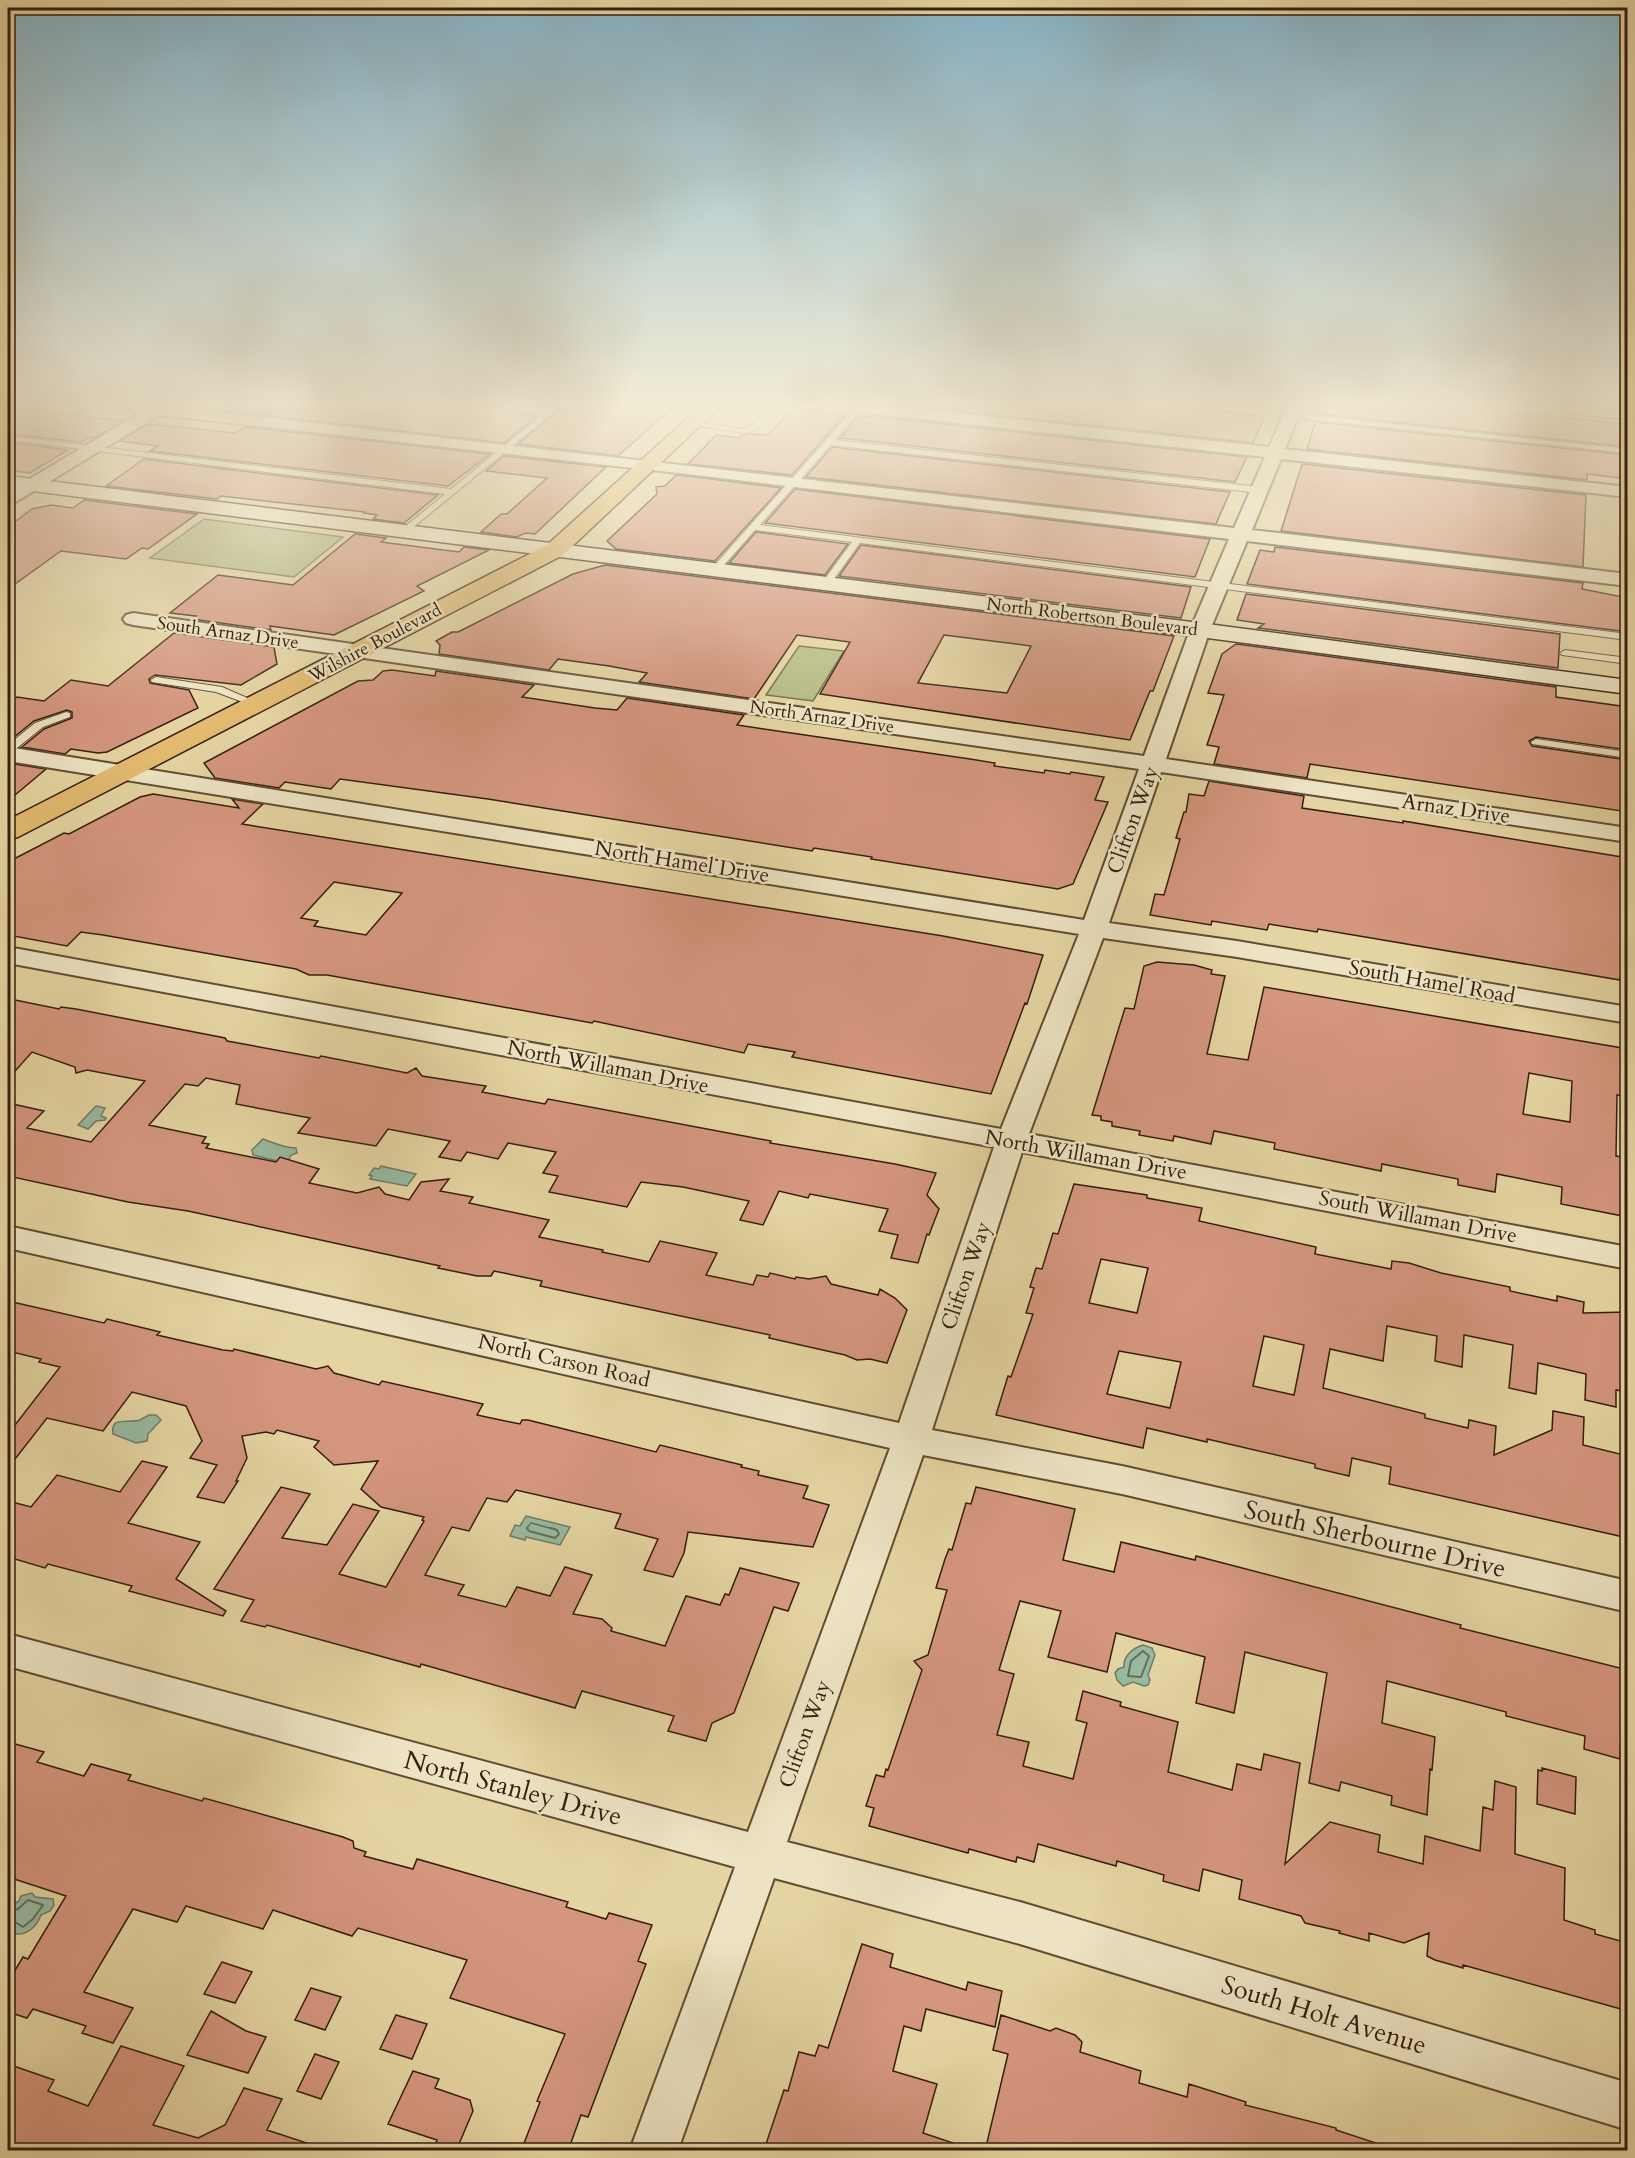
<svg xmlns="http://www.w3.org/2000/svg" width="1635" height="2158" viewBox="0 0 1635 2158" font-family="Cardo,serif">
<rect width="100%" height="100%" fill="#e4d4a1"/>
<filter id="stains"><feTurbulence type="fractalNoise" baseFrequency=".00333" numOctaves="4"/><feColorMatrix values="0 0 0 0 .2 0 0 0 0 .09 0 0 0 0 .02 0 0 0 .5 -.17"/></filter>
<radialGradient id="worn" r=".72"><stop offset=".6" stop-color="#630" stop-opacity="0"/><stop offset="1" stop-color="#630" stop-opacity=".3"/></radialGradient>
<path fill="#b5bc84" stroke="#746d4a" stroke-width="1.5" d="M204,519L343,537L294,577L150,558Z
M799,646L844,651L813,701L766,695Z"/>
<path fill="#97b9a0" stroke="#6f7b66" stroke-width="1.5" d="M96,1106L105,1108L101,1116L106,1118L105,1120L96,1121L88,1129L78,1125Z
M263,1139C273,1143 285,1148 296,1148L297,1153L291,1155L288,1161L281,1162L253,1155L252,1150Z
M381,1166L416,1174L407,1186L370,1179L372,1176L369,1175L374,1168L379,1169Z
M149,1415H156L161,1420L148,1434L147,1441L136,1443L113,1434C110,1415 129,1424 140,1420C140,1420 149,1415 149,1415Z
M526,1516L570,1527L560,1545L526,1537L525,1540L510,1536L515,1525L520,1526Z
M1143,1645L1152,1648L1155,1655L1148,1675L1150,1680L1148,1685L1144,1686L1133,1682L1123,1686L1117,1680L1115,1673L1118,1669L1124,1667C1123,1656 1133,1648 1143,1645Z
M32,1893L35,1897L53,1899L54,1905L50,1911L41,1915C37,1926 28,1935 16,1934L13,1927L8,1928V1908L19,1901L21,1896Z"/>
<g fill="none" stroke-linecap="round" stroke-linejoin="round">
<path stroke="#666c58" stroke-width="1.5" d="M528,1530L527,1528L531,1523L557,1530"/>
<path stroke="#666c58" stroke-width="2" d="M527,1528L529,1531L555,1538L559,1534L557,1530L551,1528
M1143,1651L1149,1656L1141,1677L1128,1676L1131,1661Z
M8,1913L18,1909L28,1900L43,1905L33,1919L23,1927L15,1922H8"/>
</g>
<path fill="#d4967e" stroke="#341e10" stroke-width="1.5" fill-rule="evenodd" d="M8,408H18L123,421L94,438L90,437L81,442L8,434Z
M274,408H505L511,412L537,416L504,443L263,415Z
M561,408H672L618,456L518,444Z
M793,408L846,414L792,475L688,464L716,435L739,438L741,435L753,434L768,435Z
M929,408H1217L1223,412L1264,417L1253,443Z
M1320,408H1472L1608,422L1628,425V447L1318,414Z
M859,416L888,418L1247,457L1235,482L840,438Z
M1315,422L1628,455V479L1587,474V480L1307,449Z
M148,424L235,433L245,427L490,454L448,486L150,451L158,446L120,441Z
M8,442L68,450L30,473L8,470Z
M832,447L1230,492L1216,524L806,477Z
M504,456L606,467L535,534L525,533L517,537L481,532L501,514H507L547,478L486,471Z
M144,459L438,495L404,523L373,519L377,515L364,513L365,512L221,496L217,499L106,486Z
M1302,464L1586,495L1583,567L1281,531Z
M676,475L687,476L781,488L715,561L616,549L607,541L657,494L656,487L665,486Z
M795,489L1210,539L1195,577L765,523Z
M84,500L197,514L148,549L142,548L126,559L61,551L8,589V527L32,509L51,505L73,508Z
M756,532L848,544L825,575L729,563Z
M355,534L386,538L381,542L459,552L464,547L489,550L417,586L424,591L334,635L270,626L271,630L192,619L196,616L170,613L218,575L293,585Z
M861,545L1191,587L1181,618L839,576Z
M1275,547L1583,583L1582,589L1628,598V632L1247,584L1260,550L1274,552Z
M605,565L1174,636L1153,691H1150L1130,740L820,694L850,642L797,635L754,699L639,682L647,673L609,666L558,659L549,670L439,654L440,645L436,641L452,632H458L573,574ZM944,635L1031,646L1007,693L918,683Z
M1246,594L1560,634L1558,668L1258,628L1264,624L1237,620Z
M174,633L274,647L277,664L241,685L155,675L149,679L150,683L189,690L198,708L107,752L98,753L71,749L65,754L22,747L44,729L72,718V712L67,710L34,721L8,742V704L17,697L44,701L71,680L108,686Z
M1236,644L1556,687V697L1628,707V750L1536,737L1529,741L1532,746L1628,760V812L1310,764L1307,778L1214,764L1219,747L1207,745L1224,695L1208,693L1222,654Z
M392,670L435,676L436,671L534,685L522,697L595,708L617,710L627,698L744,715L737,725L970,759L995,763L994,766L1044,773L1045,770L1070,774L1071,772L1104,777L1095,800L1108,802L1073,884L1058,889L871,859L872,857L814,848L812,851L488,799L340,779L331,789L285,782L279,788L215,778L204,763L358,681L373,680L383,671Z
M8,763L46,769L8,801Z
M1209,781L1304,796L1302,808L1403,823V821L1628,858V885H1623L1622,940H1628V978L1620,977V980L1318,929L1317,932L1269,924L1267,930L1212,921L1211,925L1150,915L1155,894L1164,895L1180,839L1176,838L1184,812H1186L1189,794L1204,796Z
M153,794L239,808L232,799L263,804L242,824L943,936L1043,955L1027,1004L1025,1003L991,1094L792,1057L795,1052L748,1044L744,1053L594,1021L592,1023L327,975H309L296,969L103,935L81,932L67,946L8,935V862L64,833L69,834L140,797ZM334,882L402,893L366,935L314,926L318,921L301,918Z
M1157,962L1194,965L1212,970L1211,974L1225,976L1207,1054L1248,1060L1264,987L1628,1049V1097L1617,1095L1616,1156L1628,1158V1217L1561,1204L1562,1187L1497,1174L1495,1192L1458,1185V1179L1382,1164L1381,1171L1274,1149L1275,1143L1214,1131L1211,1144L1174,1136L1173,1141L1139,1135L1140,1131L1112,1126V1122L1101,1120V1116L1092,1115L1125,1008L1134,1009L1144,966ZM1529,1073L1572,1081L1570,1122L1523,1114Z
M15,1000L59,1009L61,1007L76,1009L225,1038L227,1041L319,1058L321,1056L407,1073L416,1068L422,1076L486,1086L482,1092L545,1104L548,1099L771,1141L770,1143L895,1164L936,1173L927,1195L939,1209L929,1235L927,1234L918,1263L891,1258L898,1235L879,1231L888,1209L810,1194L808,1198L779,1191L763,1225L740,1220L749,1201L683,1187L641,1182L627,1207L549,1192L558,1176L543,1173L556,1152L508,1143L498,1159L467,1152L461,1161L439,1157L450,1141L388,1129L376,1146L298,1133L310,1118L236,1104L240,1085L206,1078L198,1086L185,1084L149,1125L206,1137L202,1143L209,1144L206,1148L276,1162L280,1157L319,1169L309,1183L357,1193L379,1187L385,1194L409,1200L421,1182L449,1179L440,1191L473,1197L469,1203L549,1220L539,1237L603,1250L602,1252L649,1262L660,1241L717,1253L706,1275L753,1285L757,1275L768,1277L770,1273L795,1279L796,1277L809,1279L826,1276L831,1284L878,1295L880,1289L895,1298L907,1310L887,1363L870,1359L857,1360L845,1355L769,1338L770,1335L540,1286L542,1281L494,1271L491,1276H477L438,1268L440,1266L188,1211L128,1202L8,1176V1103L44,1111L27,1128L91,1142L145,1081L87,1070L76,1073L75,1067L32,1052L8,1079V1007Z
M1074,1184L1147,1195V1198L1202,1208L1199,1221L1316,1247L1315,1254L1391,1269L1392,1261L1409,1263L1441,1273L1510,1287V1291L1557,1301V1296L1584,1302L1583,1313L1628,1312V1392L1616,1390V1407L1585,1400L1586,1374L1538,1363L1536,1394L1509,1388L1513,1345L1464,1335L1462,1367L1435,1361L1437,1336L1387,1326L1383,1361L1330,1349L1323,1388L1425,1414V1418L1468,1428L1469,1420L1496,1426L1494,1455L1552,1430L1553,1411L1584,1417L1583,1445L1628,1456V1538L1389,1484L1391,1467L1352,1458L1349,1476L1315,1468V1464L1207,1439V1442L1147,1428L1143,1448L996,1415L1008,1376L1011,1377L1033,1314L1026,1313L1034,1288L1030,1287L1036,1268L1042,1269L1053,1233L1058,1234ZM1101,1259L1148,1268L1137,1313L1089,1303ZM1264,1336L1304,1345L1294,1395L1253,1386ZM1119,1351L1181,1362L1170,1408L1107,1394Z
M8,1301L104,1323L107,1319L160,1332L157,1335L223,1350L233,1351L234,1349L316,1369L328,1366L334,1373L379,1385L382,1381L483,1404L477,1415L520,1424L522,1420H528L656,1452L660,1445L742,1465L741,1467L759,1471L758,1475L808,1486L803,1498L829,1505L813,1547L688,1532L684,1553L673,1577L644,1570L658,1539L615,1528L621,1514L516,1490L507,1502L487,1498L469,1531L452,1527L425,1575L464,1585L458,1595L506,1607L517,1587L550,1596L565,1567L592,1575L573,1614L602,1619L612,1628L611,1631L665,1646L686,1596L720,1605L725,1594L729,1595L740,1568L799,1583L788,1611L774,1607L734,1713L712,1723L706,1741L668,1731L674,1716L582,1691L575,1708L421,1664L420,1667L267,1625L265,1627L241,1621L254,1600L214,1589L281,1487L310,1494L282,1538L327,1545L353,1504L379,1511L339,1574L386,1587L424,1521L422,1520L424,1517L381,1507L361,1489L378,1461L334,1465L314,1447L319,1441L277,1430L274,1434L266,1432L242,1436L247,1458L236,1481H238L224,1503L197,1497L217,1465L190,1458L202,1441L186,1406L132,1392L103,1431L47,1418L8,1468V1434L60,1367L39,1362L41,1359L8,1351Z
M142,1461L167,1467L128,1523L200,1542L176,1579L226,1611L223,1616L129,1591L132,1586L48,1564L45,1568L8,1557V1501L31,1507L57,1475L120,1492Z
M976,1487L1075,1509L1063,1560L1114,1572L1121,1542L1195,1560L1196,1556L1461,1625L1460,1628L1628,1670V1748L1620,1746V1759L1584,1749L1585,1736L1506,1716V1712L1387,1681L1382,1723L1435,1737L1432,1770L1430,1769L1427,1815L1391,1805L1392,1796L1341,1782L1339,1791L1309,1783L1327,1673L1245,1652L1234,1713L1196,1703L1205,1657L1116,1633L1107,1672L1048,1657L1061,1611L1020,1601L999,1670L1014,1674L997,1735L1029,1742L1023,1766L1073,1779L1087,1723L1076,1720L1083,1691L1121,1702L1120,1706L1178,1722L1168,1772L1232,1790L1237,1764L1261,1770L1264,1754L1300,1763L1285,1864L1330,1822L1380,1835L1378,1852L1423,1864L1425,1836L1480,1851L1483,1807L1493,1810L1495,1781L1516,1787L1515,1854L1565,1868L1564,1920L1595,1930V1934L1628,1943V2011L1463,1965V1968L1435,1960L1427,1956L1429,1933L1404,1943L1369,1933V1941L1339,1933L1340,1931L1305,1923L1301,1916L1239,1899L1242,1880L1203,1869L1199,1891L1163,1881L1164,1875L1117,1861L1116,1866L1038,1844L1034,1862L1017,1857L1016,1862L969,1849L968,1853L869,1826L874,1808L866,1806L876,1775L884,1777L886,1769L888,1770L922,1670L914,1661L928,1655L947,1590L936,1588L945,1559L949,1549L952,1550L966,1503L971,1504Z
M8,1742L44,1752L37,1762L84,1776L91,1764L131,1775L128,1780L202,1801L204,1798L343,1837L353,1841L354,1848L366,1852L364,1856L413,1869L417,1859L568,1902L566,1907L606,1919L609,1913L652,1925L638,1961L646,1964L588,2117L581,2115L568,2151H521L540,2102L537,2101L565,2034L450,1998L467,1960L358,1928L352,1936L273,1910L263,1929L186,1906L177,1922L133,1909L84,1992L133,2008L113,2043L82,2033L86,2026L33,2009L27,2018L8,2012V1982L23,1957L28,1959L66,1896L8,1877Z
M1542,1768L1576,1777L1575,1814L1537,1804L1538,1770L1542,1771Z
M862,1944L893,1954L890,1967L966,1990L968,1982L1002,1991L995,2027L926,2009L921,2031L904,2026L893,2071L937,2084L923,2133L962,2146V2151H767L768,2145L766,2144L784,2090L788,2091L799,2052L815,2056L819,2045L828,2048Z
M222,1962L252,1972L235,2003L204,1994Z
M311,1988L341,1997L325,2030L295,2020Z
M211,2011L246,2031L266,2037L248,2073L187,2055Z
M396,2015L427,2024L412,2059L380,2049Z
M1001,2015L1050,2031L1056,2028L1075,2035L1082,2042L1080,2052L1141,2071L1139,2083L1187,2097L1189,2084L1246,2102L1245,2105L1336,2128V2130L1385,2146V2151H985L1008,2054L993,2050Z
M121,2046L184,2066L153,2125L198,2138L225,2125L244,2088L282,2099L267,2130L316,2146V2151H8V2064L54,2080L48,2091L88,2106Z
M315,2054L339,2062L321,2099L297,2091Z
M413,2071L439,2079L435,2088L470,2100L473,2111L456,2151H433L437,2140L388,2124Z"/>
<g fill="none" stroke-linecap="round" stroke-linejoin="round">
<defs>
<path id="lane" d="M507,408H559L405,534L402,533V529L445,494L8,440V436L451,489L543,414L511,410Z
M768,408H776L755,431L745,433L688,424L692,422L745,429L749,427Z
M855,408H863L835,440L1260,487L1264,490L1260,493L831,445L760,525L1628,634V640L860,543L829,586L826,587L821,584L852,542L755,530L718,572H712V568Z
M1219,408H1243L1628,449V453L1223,410Z
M1565,650L1628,658V664L1562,655L1560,653Z
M156,677L222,687L261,704L256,707L216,692L152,682L151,680Z
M66,712L70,713V717L43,727L12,752L8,753V745L35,723Z
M1536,739L1628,752V758L1532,744L1531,742Z"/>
<path id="street" d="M130,408H181L1234,528L1265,457L866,413L858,408H909L1269,447L1286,408H1302L1285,449L1628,487V497L1281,459L1252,530L1628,574V586L1247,541L1210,630L1166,759L1628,828V842L1161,772L1109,923L1237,941L1628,1007V1023L1237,957L1103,938L1029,1134L1628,1247V1269L1022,1152L932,1430L1122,1466L1628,1581V1612L1122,1494L923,1455L787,1842L1020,1902L1628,2083V2130L1020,1944L774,1878L678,2150H630L735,1867L8,1666V1634L748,1832L890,1448L8,1248V1226L899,1423L994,1147L8,963V947L1001,1129L1079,934L8,761V747L1084,920L1139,769L133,625L126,623L123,619L126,615L133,613L1144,756L1190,630L1229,539L687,474L159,415L14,503L8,504V492L140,413L132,411Z
M1561,408L1628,409V419L1569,413Z"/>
<path id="secondary" d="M8,476L1200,623L1628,680V694L1200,637L8,488Z"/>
<path id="primary" d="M699,408H719L563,555L18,837L8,839V820L547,545Z"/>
</defs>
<use href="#lane" stroke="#604c34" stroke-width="2"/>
<use href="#street" stroke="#604c34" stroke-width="4"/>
<use href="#secondary" stroke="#341e10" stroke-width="3"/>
<use href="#primary" stroke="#341e10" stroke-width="3"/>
<use href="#lane" fill="#ede3c2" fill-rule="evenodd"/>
<use href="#street" fill="#ede3c2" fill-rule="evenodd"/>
<use href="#secondary" fill="#ede3c2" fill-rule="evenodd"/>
<use href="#primary" fill="#e2ba70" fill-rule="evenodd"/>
</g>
<linearGradient id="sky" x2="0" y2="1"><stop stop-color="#87b6cb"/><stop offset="0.57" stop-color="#f3ecd5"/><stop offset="1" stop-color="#f3ecd5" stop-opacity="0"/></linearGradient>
<rect width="1635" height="710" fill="url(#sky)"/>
<g text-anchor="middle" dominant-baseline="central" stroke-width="5" stroke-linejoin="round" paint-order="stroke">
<g font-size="18" fill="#341e10" stroke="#ede3c2">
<text transform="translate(1092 617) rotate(7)">North Robertson Boulevard</text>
<text transform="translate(228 633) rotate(8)">South Arnaz Drive</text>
<text transform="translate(375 643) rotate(-28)">Wilshire Boulevard</text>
<text transform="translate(822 717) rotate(8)">North Arnaz Drive</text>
</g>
<g font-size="21" fill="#341e10" stroke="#ede3c2">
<text transform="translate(1456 809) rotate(8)">Arnaz Drive</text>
<text transform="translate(1133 820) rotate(-70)">Clifton Way</text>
<text transform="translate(682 862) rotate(9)">North Hamel Drive</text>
<text transform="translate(1432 982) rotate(10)">South Hamel Road</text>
<text transform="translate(608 1067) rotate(11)">North Willaman Drive</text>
<text transform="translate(1086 1155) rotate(10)">North Willaman Drive</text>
<text transform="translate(1418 1217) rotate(11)">South Willaman Drive</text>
<text transform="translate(966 1276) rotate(-71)">Clifton Way</text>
<text transform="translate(564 1361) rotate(13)">North Carson Road</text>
<text transform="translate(805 1734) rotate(-70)">Clifton Way</text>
</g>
<g font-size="26" fill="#341e10" stroke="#ede3c2">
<text transform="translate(1375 1539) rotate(13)">South Sherbourne Drive</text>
<text transform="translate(513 1788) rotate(15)">North Stanley Drive</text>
<text transform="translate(1324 2015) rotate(17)">South Holt Avenue</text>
</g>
</g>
<rect width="1635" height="2158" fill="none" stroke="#e4d4a1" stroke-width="30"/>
<rect x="9" y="9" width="1617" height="2140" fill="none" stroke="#341e10" stroke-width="3"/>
<rect x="15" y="15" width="1605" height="2128" fill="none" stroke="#341e10" stroke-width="1.5"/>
<rect width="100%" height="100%" filter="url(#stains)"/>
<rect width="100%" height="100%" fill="url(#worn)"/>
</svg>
